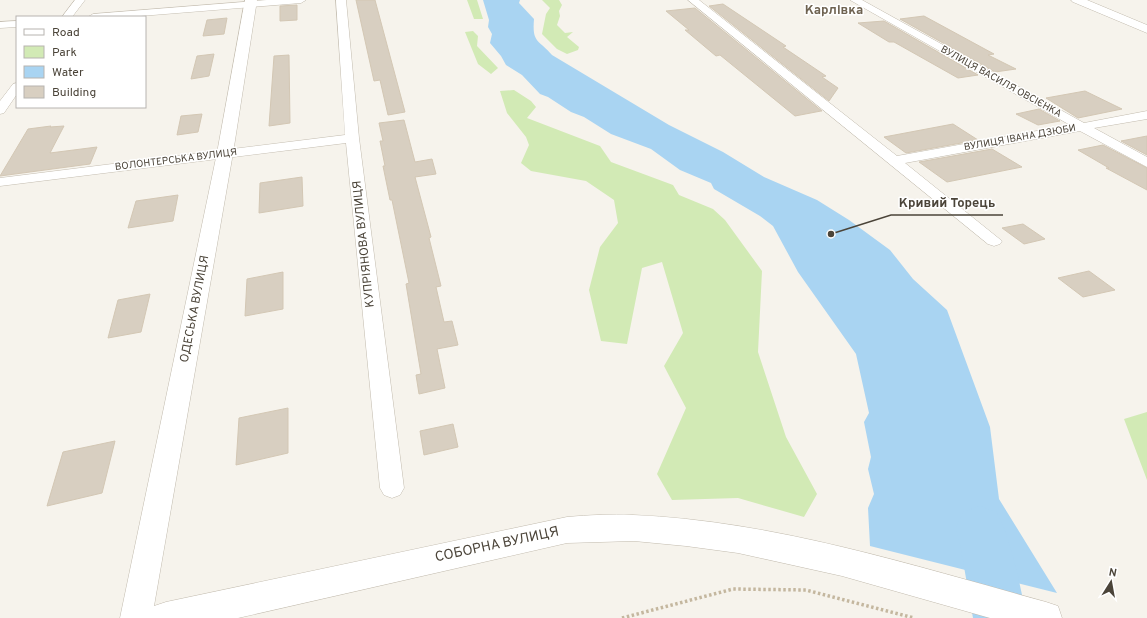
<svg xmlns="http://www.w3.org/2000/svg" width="1147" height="618" viewBox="0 0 1147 618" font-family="Overpass,sans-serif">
<rect width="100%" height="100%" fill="#f6f3ec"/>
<path fill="#d2eab5" d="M467,0H477L483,19H474Z
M542,0H559L562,5L559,11L560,16L557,25L565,33L573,32L567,37L579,47L578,50L567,54L557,49L542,34L546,14L550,8Z
M473,31L478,36L477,46L498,68L491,74L478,64L465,32Z
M514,90L531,101L536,107L527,118L600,146L611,162L673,185L679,195L713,209L725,220L762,271L758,352L786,437L817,494L804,517L738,498L672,500L657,474L686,408L664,366L683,333L662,262L642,268L627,344L601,341L589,290L600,247L618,223L614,200L586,181L531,171L521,163L529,145L526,137L507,113L500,91Z
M1147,412V480L1124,419Z"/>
<path fill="#a9d4f2" d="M483,0H520L519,3L534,19C532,43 538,39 552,55L669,125L723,152L764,177L817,200L849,220L890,250L913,279L947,310L990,427L999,499L1057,593L870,546L868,508L874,494L868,469L871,457L864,422L869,413L856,354L798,272L773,226L760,216L714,189L711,183L680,170L651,149L611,134L584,117L571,112L548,97L540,94L522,75L506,65L501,56L490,43L492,34L488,27L489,20Z"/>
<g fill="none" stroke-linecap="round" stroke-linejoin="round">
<path fill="#a9d4f2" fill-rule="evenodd" d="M980,506L997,512C1013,546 1019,582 1027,618H973L960,544L956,528L963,512Z"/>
</g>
<path fill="#d8cfc1" stroke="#d3c7b4" d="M356,0H375L405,112L388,115L380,80L374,81Z
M723,4L786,46L783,47L826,76L822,77L838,88L829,101L709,6Z
M297,5V20L280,21V6Z
M695,8L822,111H821L795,116L720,55L716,56L685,30H689L666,11Z
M924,16L994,54L988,55L1016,69L995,72L900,19Z
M227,18L224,34L203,36L207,20Z
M884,21L978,75L958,78L894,42H889L858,23Z
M214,54L209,76L191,79L197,56Z
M289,55L290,123L269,126L274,56Z
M1085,91L1122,109L1078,118L1046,98Z
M1039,109L1060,121L1038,125L1016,114Z
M202,114L198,132L177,135L181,116Z
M404,120L415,162L432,159L436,174L415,177L431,237L429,238L441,286L436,287L444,322L452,321L458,345L437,349L445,388L419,394L416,375L421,374L406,284L409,283L392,200H390L383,166H385L380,141H383L379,123Z
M953,124L978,140L906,153L884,137Z
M51,126L50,127L64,126L50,153L97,147L90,164L0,176L28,129Z
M1147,136V155L1121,141Z
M1103,145L1147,168V190L1106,168H1109L1078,150Z
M992,149L1022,167L947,182L919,162Z
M302,177L303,206L259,213L260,183Z
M178,195L173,221L128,228L136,201Z
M1023,224L1045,239L1024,244L1002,228Z
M1089,271L1115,290L1083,297L1058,278Z
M283,272V309L245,316L247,279Z
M150,294L141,332L108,338L118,300Z
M288,408V453L236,465L239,418Z
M453,424L458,447L424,455L420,431Z
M115,441L102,493L47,506L63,452Z"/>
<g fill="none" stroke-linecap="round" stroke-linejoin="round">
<defs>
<path id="minor" d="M75,0H85L72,17H62Z
M267,0H306L301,3L128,17H88L93,14Z
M336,0H346L359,138L404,488L400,495L392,498L384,495L380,488L346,143L0,186V178L345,135Z
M688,0H699L897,156L1070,125L850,0H862L1084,123L1147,111V119L1094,128L1147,157V167L1080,131L905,163L1002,241L1000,244L994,246L988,244Z
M17,21V27L0,28V22Z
M17,83V94L4,113L0,114V101L13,84Z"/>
<path id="tertiary" d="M245,0H257L233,153L154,606L166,602L567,517C589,515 611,514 633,515C774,521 911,565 1046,602L1058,606L1062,618H990L842,576L738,553L686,546L634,541L567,543L238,618H120L217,153Z
M1071,0H1087L1147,25V33L1073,2Z"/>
</defs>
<use href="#minor" stroke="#c2bbae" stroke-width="1"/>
<use href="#tertiary" stroke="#c2bbae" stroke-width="1"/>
<path stroke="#c4b79f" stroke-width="3.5" stroke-dasharray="2.5 2.5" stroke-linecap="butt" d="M622,618L733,589L806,590L914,618"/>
<use href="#minor" fill="#fff" fill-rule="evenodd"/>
<use href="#tertiary" fill="#fff" fill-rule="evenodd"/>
</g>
<g text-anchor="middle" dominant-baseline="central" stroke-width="3" stroke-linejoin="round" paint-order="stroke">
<g font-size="10" fill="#4b4439" stroke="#fff">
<text transform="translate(1001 82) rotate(29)">ВУЛИЦЯ ВАСИЛЯ ОВСІЄНКА</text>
<text transform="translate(1020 138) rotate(-10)">ВУЛИЦЯ ІВАНА ДЗЮБИ</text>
<text transform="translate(176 160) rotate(-7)">ВОЛОНТЕРСЬКА ВУЛИЦЯ</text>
</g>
<g font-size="12" fill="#4b4439" stroke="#fff">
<text transform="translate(364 244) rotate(-96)">КУПРІЯНОВА ВУЛИЦЯ</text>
<text transform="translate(195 309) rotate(-79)">ОДЕСЬКА ВУЛИЦЯ</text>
</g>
<g font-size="13" font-weight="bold" fill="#6e6250" stroke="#fff">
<text x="834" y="11">Карлівка</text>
</g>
<g font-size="14" fill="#4b4439" stroke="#fff">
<text transform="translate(497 545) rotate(-12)">СОБОРНА ВУЛИЦЯ</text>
</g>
</g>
<path fill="none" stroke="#4b4439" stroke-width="1.5" d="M831 234L891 215H1003"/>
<circle fill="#4b4439" stroke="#fff" stroke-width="1.5" cx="831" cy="234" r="4"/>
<g font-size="13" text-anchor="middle" font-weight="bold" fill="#4b4439" stroke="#fff" stroke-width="3" stroke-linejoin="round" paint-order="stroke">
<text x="947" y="207">Кривий Торець</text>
</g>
<rect x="16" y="16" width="130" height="92" fill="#ffffff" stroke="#b7b4b0"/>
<rect x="24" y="29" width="20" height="6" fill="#ffffff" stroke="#b7b4b0"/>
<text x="52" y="36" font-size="12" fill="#4b4439">Road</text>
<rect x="24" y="46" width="20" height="12" fill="#d2eab5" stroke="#b7b4b0"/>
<text x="52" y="56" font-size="12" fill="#4b4439">Park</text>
<rect x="24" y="66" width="20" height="12" fill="#a9d4f2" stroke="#b7b4b0"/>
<text x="52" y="76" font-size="12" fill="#4b4439">Water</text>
<rect x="24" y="86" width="20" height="12" fill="#d8cfc1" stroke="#b7b4b0"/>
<text x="52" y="96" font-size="12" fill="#4b4439">Building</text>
<g transform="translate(1111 582) rotate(11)" stroke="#ffffff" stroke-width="3" paint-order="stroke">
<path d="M0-3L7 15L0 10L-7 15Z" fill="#4b4439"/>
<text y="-6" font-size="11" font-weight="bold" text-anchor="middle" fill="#4b4439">N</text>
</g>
</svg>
